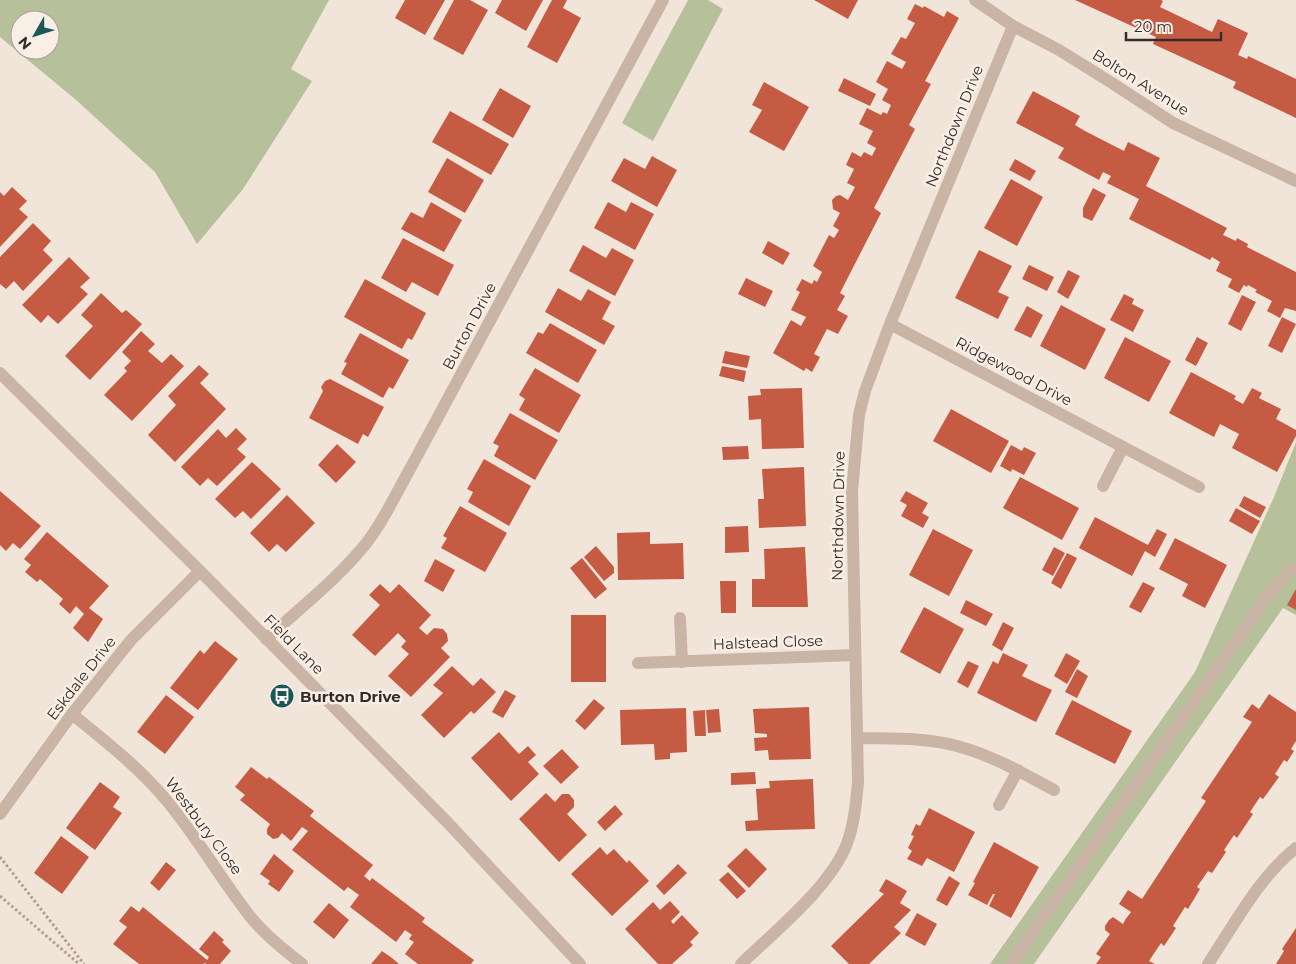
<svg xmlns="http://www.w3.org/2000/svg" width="1296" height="964" viewBox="0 0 1296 964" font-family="Montserrat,sans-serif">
<rect width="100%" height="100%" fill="#f1e5da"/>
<path fill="#b6c09a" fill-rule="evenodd" d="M0,0H329L291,69L312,81L243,189L197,244L155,172L75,99L0,37ZM20,20H50V50H20Z
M688,0H708L723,9L653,141L622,123Z
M1296,442V615L1283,608L1034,964H990L1195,672L1274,497Z"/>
<path fill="#c65b43" d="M405,0H445L425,35L395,18Z
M454,0H470L488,10L463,55L433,39Z
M502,0H543L526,31L495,13Z
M552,0H567L563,8L581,18L557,63L527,47Z
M814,0H858L848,19Z
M1075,0H1161L1163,1L1160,7L1212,32L1218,19L1248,33L1238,55L1247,59L1248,56L1296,79V118L1233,88L1236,82L1153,44L1156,37Z
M915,4L923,8L924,6L944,17L947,11L959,18L925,81L931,84L909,125L915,129L874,208L881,213L840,293L845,296L837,310L848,316L838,334L827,329L814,354L820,357L812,372L806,368L804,371L773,353L791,320L801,326L806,317L791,310L800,292L796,290L802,279L812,284L814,280L817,282L822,272L813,266L829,235L834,238L839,230L833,226L840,213L833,209L832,200L836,196L840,195L848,200L855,187L847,183L854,169L846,165L852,152L861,157L864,152L872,156L876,148L867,143L873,131L859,124L867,108L881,115L883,112L887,114L891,105L882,100L888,89L876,82L887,61L902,69L906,62L891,54L901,37L906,39L915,23L907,19Z
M844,78L876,94L870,106L838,91Z
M764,82L809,107L784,151L749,132L762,110L752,105Z
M500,88L531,106L513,138L482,120Z
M1033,91L1080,116L1075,125L1085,131L1124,151L1128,142L1160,158L1146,186L1227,228L1223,235L1236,241L1237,238L1248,244L1247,247L1296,272V311L1285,308L1280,318L1267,311L1272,301L1255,292L1257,290L1248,285L1247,287L1244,285L1239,293L1228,287L1232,279L1216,271L1220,262L1212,257L1210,260L1129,219L1139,199L1107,183L1111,176L1103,172L1099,180L1058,158L1064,148L1016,123Z
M450,111L509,144L491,175L432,142Z
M652,156L677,170L657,207L611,181L624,158L645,169Z
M447,158L484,180L465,213L428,192Z
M1015,159L1036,171L1030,181L1009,170Z
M1011,179L1043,197L1017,246L984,228Z
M12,187L27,201L19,209L28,217L0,247V192L4,196Z
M1093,188L1106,195L1092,221L1083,217V208Z
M431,202L462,220L444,252L401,229L411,212L423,218Z
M608,202L626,212L631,202L654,214L635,250L594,228Z
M33,223L51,241L43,250L53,260L23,291L14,281L6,289L0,284V257Z
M403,238L454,265L438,296L412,282L406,292L381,278Z
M768,241L790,253L783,265L762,253Z
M583,245L606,258L612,248L634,260L615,296L569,271Z
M979,250L1012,266L998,292L1009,297L998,319L955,298Z
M69,257L90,278L80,287L88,294L58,324L48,315L41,323L22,305Z
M1029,265L1054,277L1047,291L1022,279Z
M1068,270L1080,276L1068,299L1057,292Z
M746,278L773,291L765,307L738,294Z
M365,279L426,313L412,340L408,338L402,349L344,317Z
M558,288L581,301L588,289L611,302L602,319L615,326L604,345L545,312Z
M101,293L122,313L126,310L142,324L90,380L65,356L93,326L81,315Z
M1124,294L1134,299L1132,304L1144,310L1133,332L1110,320Z
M1242,295L1256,302L1241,331L1228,324Z
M1061,305L1106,329L1085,370L1040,346Z
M1027,306L1043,315L1031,338L1014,330Z
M1282,317L1296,324L1282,353L1268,346Z
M550,323L597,350L578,383L526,353L538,332L543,334Z
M141,331L155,344L148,351L162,363L171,354L184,366L132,421L104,395L127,371L124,368L131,361L122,352Z
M360,333L409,360L393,389L389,387L383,398L341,374L347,363L344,362Z
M1125,337L1171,361L1149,402L1104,378Z
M1197,337L1208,343L1196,366L1185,360Z
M725,351L750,356L747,368L722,363Z
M199,365L209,374L200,383L226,409L175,462L148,435L176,405L168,396Z
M722,366L746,371L744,382L719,376Z
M535,368L581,395L559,433L519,410L525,399L519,395Z
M1191,372L1236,396L1234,399L1243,404L1252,388L1262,393L1259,398L1281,409L1276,419L1296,430V436L1277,472L1232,448L1239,434L1220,424L1214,437L1169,413Z
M330,379L384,407L368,437L363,434L358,444L309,418L323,391L321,387L325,381Z
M802,388L804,448L762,449L761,419L749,420L748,396L761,395L760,389Z
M951,409L1009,441L991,473L933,441Z
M510,413L558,440L535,480L494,456L499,446L493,443Z
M236,428L247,439L237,449L246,457L217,486L208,478L200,486L181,467L218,429L226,438Z
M337,444L356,462L336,483L318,465Z
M1011,445L1022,451L1024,447L1036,453L1024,475L1012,469L1011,472L1000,466Z
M748,446L749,459L723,460L722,447Z
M484,459L531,486L509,526L468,502L473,492L467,489Z
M252,462L281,489L251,519L243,511L235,518L215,499Z
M804,467L806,526L759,528L758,499H764L762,469Z
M1020,477L1079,508L1062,540L1003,508Z
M0,491L41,526L20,549L13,543L6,551L0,545Z
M906,491L928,503L922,513L929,517L923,528L901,516L907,505L900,501Z
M287,495L315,523L286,552L277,544L269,552L250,533Z
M1244,496L1266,507L1260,518L1239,506Z
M460,506L507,533L485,572L441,548L447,538L443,536Z
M1236,508L1260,521L1252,534L1229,521Z
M1095,517L1148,545L1157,529L1167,534L1155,557L1145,551L1132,576L1079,548Z
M748,526L749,552L725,553V527Z
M933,529L973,550L949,596L909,575Z
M47,532L109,586L89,608L103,619L88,642L73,628L84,614L76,606L70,614L59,604L63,599L40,579L37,582L25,572L31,565L24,559Z
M650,532V544L683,543L684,579L618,580L617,533Z
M1175,538L1227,565L1205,608L1182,596L1188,584L1159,569Z
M596,546L614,567V573L604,581L584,557Z
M805,547L808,607H752V579H765L764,549Z
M1054,547L1065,553L1053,576L1042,570Z
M1067,553L1077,558L1061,589L1051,583Z
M582,558L607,589L595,599L570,568Z
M435,559L455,570L443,592L424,581Z
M720,581H736V613H721Z
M1143,582L1155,588L1141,613L1129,607Z
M380,584L390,593L399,584L431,615L419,628L427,635L434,628L443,629L447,634L448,641L441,648L450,657L411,697L388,676L409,654L401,647L406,641L398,633L375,656L352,635L380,605L369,595Z
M1296,589V610L1287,605Z
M966,600L993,614L986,626L960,613Z
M924,607L964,629L940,674L900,652Z
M571,615H606V682H571Z
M1003,622L1014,628L1002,651L992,645Z
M215,641L238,659L198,710L170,688L200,650L204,654Z
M1003,653L1028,665L1022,676L1052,690L1036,722L977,693L993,661L998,664Z
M1066,653L1080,661L1067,684L1054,676Z
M968,661L979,666L968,688L957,682Z
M452,666L473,686L481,678L496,692L474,714L471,711L444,738L421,715L443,693L433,685Z
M1077,669L1088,676L1077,698L1065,692Z
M505,690L516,696L503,718L492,712Z
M1269,694L1296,712V741L1291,749L1294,751L1287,762L1284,760L1275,774L1279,777L1263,799L1260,797L1250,812L1253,814L1237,838L1234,835L1224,850L1226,852L1212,873L1208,871L1197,887L1200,889L1188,909L1185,907L1173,926L1176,928L1164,946L1161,943L1149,961L1155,964H1096L1101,957L1096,954L1110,934L1105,930V926L1109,920L1113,917L1123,924L1125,920L1131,912L1119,904L1128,890L1142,899L1206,801L1201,798L1252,722L1243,717L1252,704L1259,709Z
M166,695L194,717L165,754L137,732Z
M594,699L605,708L585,730L575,721Z
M1072,700L1132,731L1115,764L1055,734Z
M809,707L811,759L769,760L768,750L755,751L754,738L767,737V734L755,733L753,709Z
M686,708L687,752L670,753V759L655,760L654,744L621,745L620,710Z
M719,709L721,732L708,733L706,710Z
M705,710L706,736H695L693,711Z
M499,732L519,754L528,746L536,755L528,762L539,774L511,801L471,758Z
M562,749L579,767L561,784L543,766Z
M251,767L267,779L269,777L314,811L310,816L373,865L364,876L370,881L372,878L425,918L422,922L474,960L471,964H418L405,954L414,942L409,939L412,935L405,930L396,942L350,907L359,895L348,887L344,891L292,850L308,831L302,827L291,841L282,833L278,838L273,839L267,834V829L270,824L240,800L245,795L235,787Z
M755,772L756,784L731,785V773Z
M813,779L815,829L746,831L745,821L758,820L756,789L770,788L769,781Z
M100,782L120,797L113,807L122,813L95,850L66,828Z
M546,793L555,802L562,794H569L574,800V807L567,814L587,835L559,862L519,819Z
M615,805L623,814L605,831L597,822Z
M929,808L975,832L954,872L927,858L922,866L907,859L912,851L908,848L914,836L911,835L916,824L920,826Z
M61,836L89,857L62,894L34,873Z
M994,842L1039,867L1011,918L989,906L995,894H993L987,905L968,895L975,883L973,882Z
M600,847L607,855L614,849L627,863L629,860L649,881L612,916L571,874Z
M746,848L767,869L749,888L727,866Z
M274,854L294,871L279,892L268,884L270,881L260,874Z
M166,862L176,870L159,891L150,883Z
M678,864L687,873L664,895L656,886Z
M728,872L746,891L737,899L719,880Z
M949,876L960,883L947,906L936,900Z
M886,879L907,891L900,903L911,910L894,927L901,933L869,964H849L831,946L884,894L879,891Z
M670,901L680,912L671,921L673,924L682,915L699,933L690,942L693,945L672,964H658L625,929L653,902L660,910Z
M329,903L349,920L334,939L313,922Z
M131,906L139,912L143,907L207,960L209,957L199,949L214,931L224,940L222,942L231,951L220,964H206L205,963L203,964H139L113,944L127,927L119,921Z
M917,913L937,924L925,946L905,935Z
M1296,928V964H1276L1284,951L1282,949Z
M382,951L392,958L399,964H371Z"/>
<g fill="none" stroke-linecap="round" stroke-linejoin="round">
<path stroke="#b59e90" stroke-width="3" stroke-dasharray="2.5 2.5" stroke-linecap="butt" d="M0,857L84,964
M0,896L79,964"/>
<path stroke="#c9b4a6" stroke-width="12" d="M1011,964L1269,594L1287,573L1296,568"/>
<path stroke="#c9b4a6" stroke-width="12" d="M975,0L1013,26L1059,50L1112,83L1173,123L1296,181
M890,324L1199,487
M1103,486L1123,447
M680,618L682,662
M266,639C297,611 330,585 358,553C380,529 394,497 410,469L663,0
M638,663L855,655
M72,714C105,741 140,768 167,801C197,837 220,878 249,915C264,934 283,949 302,964
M858,738C890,739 925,737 957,746C991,755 1023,773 1054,790
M999,805L1018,770
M741,964C774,932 828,889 846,846C854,826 856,804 858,782L852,491L859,415L865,391L890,324L1013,26
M1208,964C1234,925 1259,877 1296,848"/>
<path stroke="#c9b4a6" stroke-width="12" d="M0,373L200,571L449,824L580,964
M0,814L72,714L131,640L200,571"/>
</g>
<defs>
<symbol id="bus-disc" viewBox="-11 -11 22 22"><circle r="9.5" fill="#1c5657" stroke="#f9efe6"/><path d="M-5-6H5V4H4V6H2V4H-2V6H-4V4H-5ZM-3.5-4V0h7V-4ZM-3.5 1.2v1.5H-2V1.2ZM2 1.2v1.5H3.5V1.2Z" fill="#fff"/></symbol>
</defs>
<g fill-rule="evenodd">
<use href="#bus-disc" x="268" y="682" width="28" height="28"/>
</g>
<g text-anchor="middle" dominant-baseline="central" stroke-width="5" stroke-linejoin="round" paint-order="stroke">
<g font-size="15" fill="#352b27" stroke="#f9efe6">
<text transform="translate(1141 82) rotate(32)">Bolton Avenue</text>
<text transform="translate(954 126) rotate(-68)">Northdown Drive</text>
<text transform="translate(469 326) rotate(-62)">Burton Drive</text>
<text transform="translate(1014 371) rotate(28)">Ridgewood Drive</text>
<text transform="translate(838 516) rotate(-89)">Northdown Drive</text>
<text transform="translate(768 642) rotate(-2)">Halstead Close</text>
<text transform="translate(294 644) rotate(45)">Field Lane</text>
<text transform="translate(81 678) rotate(-52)">Eskdale Drive</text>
<text transform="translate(204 826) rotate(53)">Westbury Close</text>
</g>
<g font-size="15" font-weight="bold" fill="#352b27" stroke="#f9efe6" text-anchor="start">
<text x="300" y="696">Burton Drive</text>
</g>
</g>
<g transform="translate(35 35) rotate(231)"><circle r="24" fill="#f9efe6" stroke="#aba19a"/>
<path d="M0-4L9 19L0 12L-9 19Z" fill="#1c5657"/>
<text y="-8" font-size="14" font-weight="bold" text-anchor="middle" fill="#352b27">N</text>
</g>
<path d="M1126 32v8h95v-8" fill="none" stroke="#352b27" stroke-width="2.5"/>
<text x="1134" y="32" font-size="15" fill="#352b27" stroke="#f9efe6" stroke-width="4" paint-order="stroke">20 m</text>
</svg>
